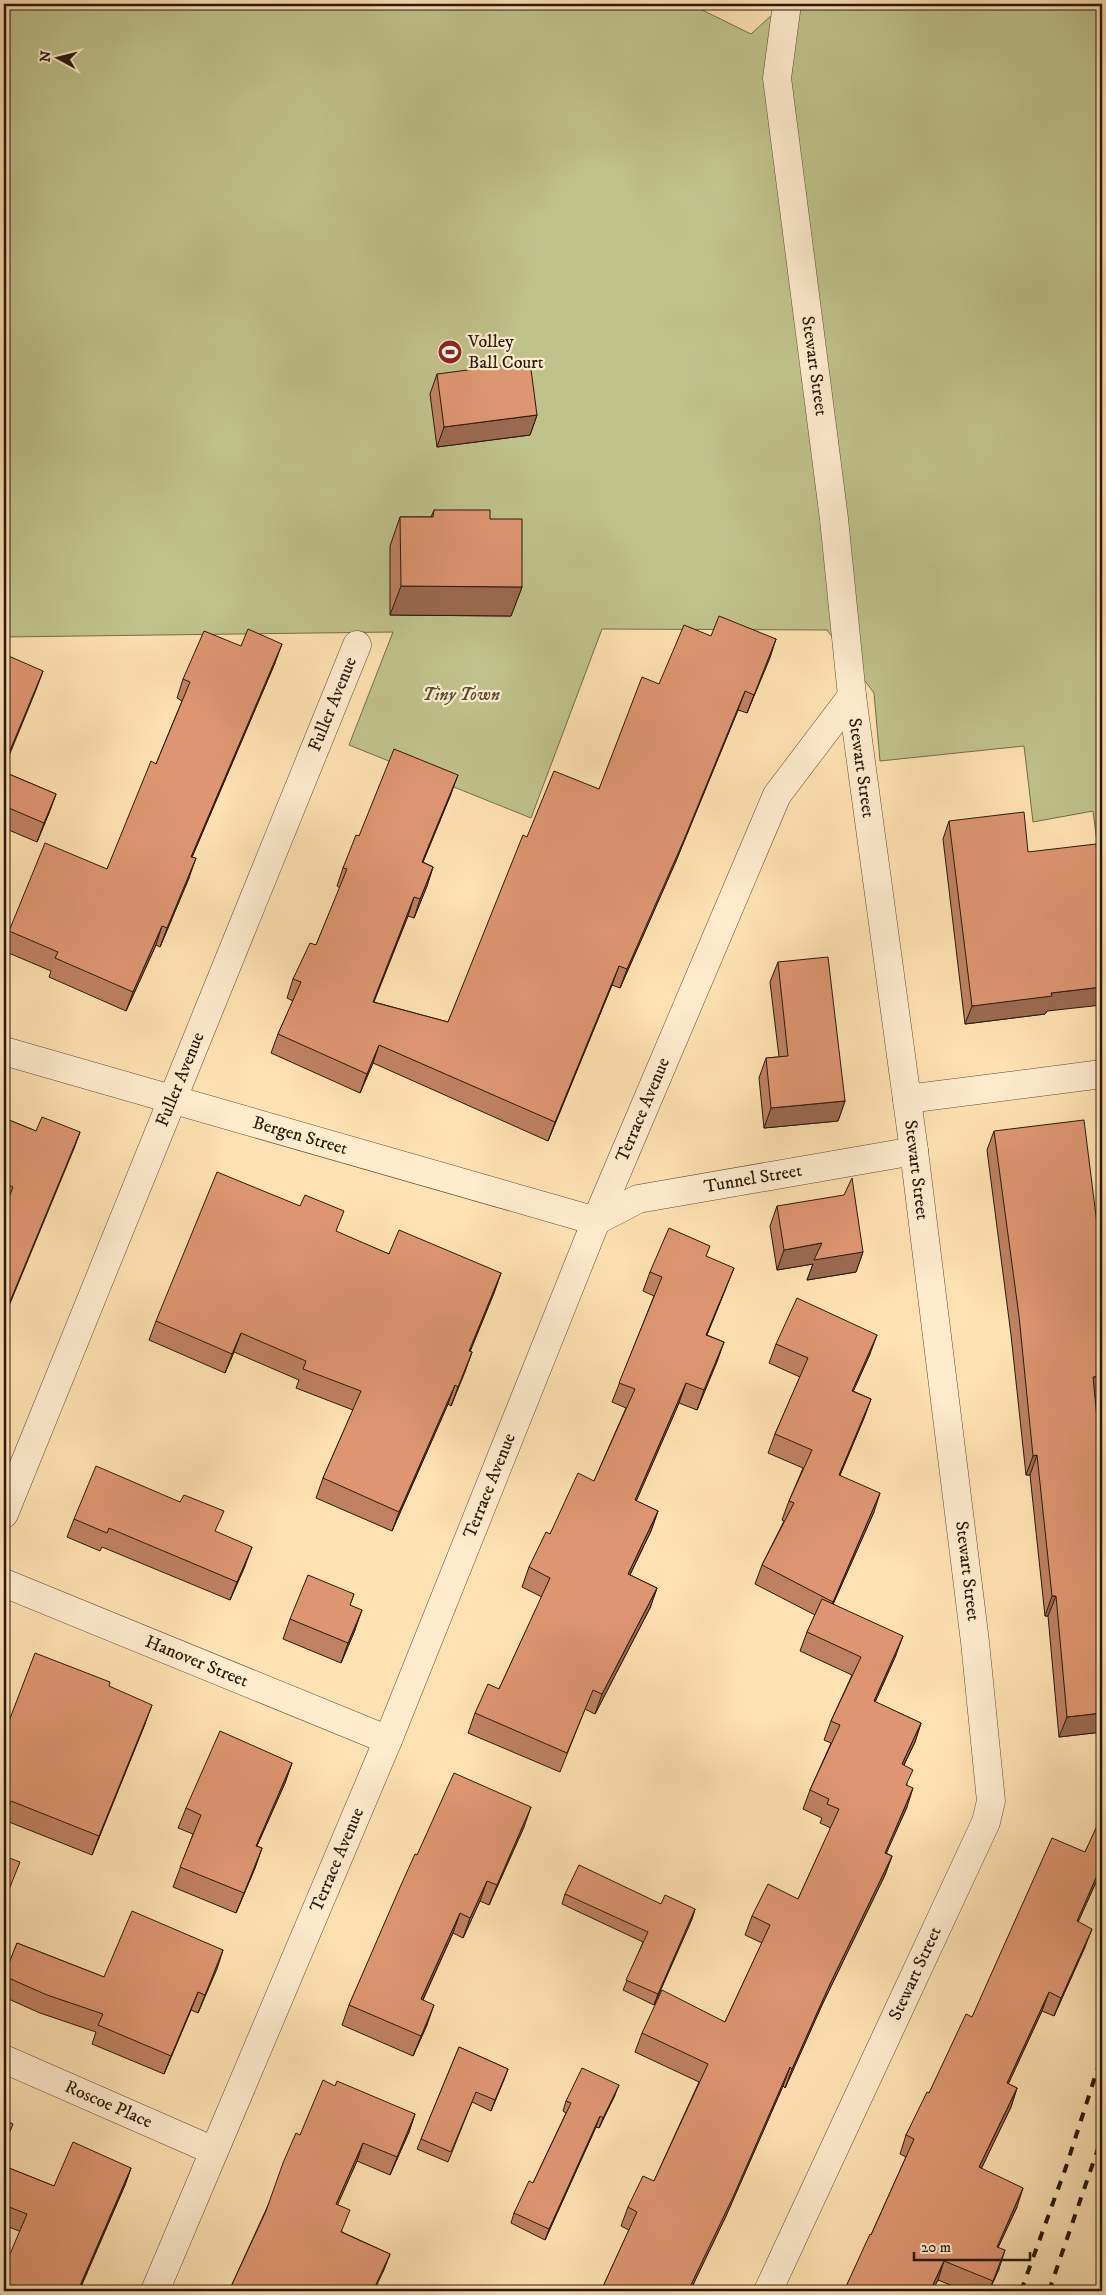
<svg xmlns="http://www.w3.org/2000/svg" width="1106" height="2295" viewBox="0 0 1106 2295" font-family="'IM FELL DW Pica',serif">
<rect width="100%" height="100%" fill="#fee1b2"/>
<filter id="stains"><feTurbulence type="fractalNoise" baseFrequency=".004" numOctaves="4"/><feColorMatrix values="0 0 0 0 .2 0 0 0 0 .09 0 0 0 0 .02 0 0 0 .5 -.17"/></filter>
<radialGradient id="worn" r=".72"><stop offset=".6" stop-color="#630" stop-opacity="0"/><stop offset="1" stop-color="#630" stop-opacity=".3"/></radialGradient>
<path fill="#c0c28c" stroke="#746d4c" d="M4,4H690L751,34L784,4H1102V881L1093,811L1033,822L1024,746L880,761L874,693L827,630L602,629L531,818L349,745L393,632L4,637Z"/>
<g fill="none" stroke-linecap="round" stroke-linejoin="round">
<defs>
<g id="minor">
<path id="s1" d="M4,1051L596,1221L638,1199L914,1151"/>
<path d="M907,1099L1102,1074"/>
<path id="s2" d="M4,1514L357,645"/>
<path id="s3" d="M4,1583L388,1740"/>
<path id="s4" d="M4,2059L214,2151"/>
<path id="s5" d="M155,2291L388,1740L596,1221L777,795L852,696"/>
<path id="s6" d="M768,2291L986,1822L991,1801L975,1642L914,1151L852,696L834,519L777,78L787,4"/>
</g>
</defs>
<use href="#minor" stroke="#5e4a35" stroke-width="29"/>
<use href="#minor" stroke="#feeccd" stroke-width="28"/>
<path stroke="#29180b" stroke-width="4" stroke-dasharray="9 9" stroke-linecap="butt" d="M1021,2291L1066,2167L1102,2055
M1049,2291L1102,2137"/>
</g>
<path fill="#bf8162" stroke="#29180b" d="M437,374L537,415L530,435L437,447L430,394Z
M434,510L490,519L522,587L511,616L390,615V546L400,517H431Z
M711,636L776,639L747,713L738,710L676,861L620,988L612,985L548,1141L373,1063L360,1093L271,1053L278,1034L293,1001L287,998L293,979L316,945L340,888L337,886L343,868L359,836L451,794L423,862L433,867L427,886L414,918L408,916L374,1002L448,1022L527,837L599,789L659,684Z
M275,663L192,857L189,878L160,947L156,945L126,1011L49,977L51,971L4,951V944L9,931L107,869L156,764L182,701L177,698L183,679Z
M4,772L56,794L49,813L37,842L4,828Z
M949,821L1047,1011L1045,1014L965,1024L943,839Z
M778,962L845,1101L838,1121L764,1128L759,1078L766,1058L779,1057L770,982Z
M4,1118L36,1131L80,1132L73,1151L6,1205H4Z
M994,1131L1102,1264V1395L1095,1396L1102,1732L1059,1737L1048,1616H1045L1030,1475H1026L1011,1335L987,1150Z
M777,1206L863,1252L856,1272L807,1280L813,1264L777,1270L770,1226Z
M336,1232L389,1254L501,1273L494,1293L470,1352H472L451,1406L448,1404L392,1531L316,1498L323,1478L353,1410L296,1388L299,1380L234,1352L225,1373L149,1340L156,1321Z
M707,1257L726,1288L707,1335L724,1342L697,1410L679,1403L636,1501L658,1511L651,1531L630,1575L657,1588L650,1608L595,1714L585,1709L560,1772L468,1733L475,1713L499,1689L542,1597L522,1587L529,1567L550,1534L594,1481L626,1408L612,1402L654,1296L643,1291L650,1272Z
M776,1344L870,1354L853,1391L871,1399L864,1418L840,1475L874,1512L833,1604L896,1655L875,1702L921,1723L915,1742L904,1765L907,1785V1807L886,1853L892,1856L885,1875L822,2005L785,2088L783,2086L726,2216L690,2291H601L629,2230L621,2226L628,2207L654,2181L699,2082L635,2052L642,2033L725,2022L762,1943L745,1935L752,1916L798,1899L831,1828L820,1823L822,1818L803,1809L810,1790L831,1743L824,1740L831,1721L852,1675L800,1651L807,1632L815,1615L755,1584L762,1565L784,1521L782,1520L789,1501L803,1468L768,1453L775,1434L800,1377L769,1363Z
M74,1519L216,1532L245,1566L230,1600L102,1547L100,1551L67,1537Z
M354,1594L350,1605L355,1630L341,1663L283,1639L290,1619Z
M109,1686L145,1724L92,1855L4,1820L9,1721Z
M292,1763L285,1783L257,1846L262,1848L255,1868L236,1913L173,1887L193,1834L178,1828L186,1808Z
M1102,1818V1882L1097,1880L1078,1922L1085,1947L1054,2016L1042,2011L1008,2084L1017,2088L1011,2107L981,2168L1017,2207L998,2247L999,2269L989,2291H965L938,2280L932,2291H844L871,2235L906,2157L900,2154L906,2135L929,2093L972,2017L1085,1852Z
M524,1827L489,1905L480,1901L463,1938L453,1933L423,2000L427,2025L413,2056L342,2025L349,2005L417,1855Z
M565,1894L661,1904L695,1909L692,1919L654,2005L623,1990L643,1942L562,1904Z
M17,1943L104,1977L223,1950L198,2013L191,2010L164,2074L92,2044L96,2032L40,2013L4,1997V1977Z
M459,2047L508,2069L491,2111L472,2102L448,2162L417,2149Z
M335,2086L415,2114L409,2132L390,2175L357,2161L337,2205L342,2232L390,2254L383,2272L229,2291L300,2135Z
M615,2095L599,2128L596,2127L545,2240L511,2223L514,2213L533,2183L566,2113L563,2111L566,2101Z
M4,2166L54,2186L131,2168L125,2185L80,2289L82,2291L19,2231L4,2225Z"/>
<path fill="#9b6950" stroke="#29180b" d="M537,415L530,435L437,447L444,427Z
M401,586L522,587L511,616L390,615Z
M776,639L770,658L747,713L754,695Z
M282,644L275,663L184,876L191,857Z
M43,671L36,690L4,768V765Z
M745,691L738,710L676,861L620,988L627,969Z
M458,775L451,794L415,881L422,862Z
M56,794L49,813L37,842L44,823Z
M196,858L189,878L160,947L167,928Z
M433,867L427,886L414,918L420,899Z
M414,897L408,916L366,1020L373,1002Z
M162,926L156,945L126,1011L133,992Z
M619,966L612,985L548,1141L555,1122Z
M1102,987V1005L1047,1011L1045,1014L965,1024L972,1006L1051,993Z
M379,1045L373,1063L360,1093L367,1074Z
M845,1101L838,1121L764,1128L771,1108Z
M80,1132L73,1151L4,1318V1316Z
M822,1243L863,1252L856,1272L807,1280L813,1264L777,1270L784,1250Z
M734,1268L726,1288L699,1354L706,1335Z
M501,1273L494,1293L462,1370L469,1351Z
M241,1333L234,1352L225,1373L232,1354Z
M877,1335L870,1354L845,1410L852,1391Z
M724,1342L717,1362L697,1410L704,1390Z
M472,1352L465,1372L451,1406L458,1387Z
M1102,1376V1395L1086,1397L1093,1377Z
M686,1383L679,1403L628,1520L635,1500Z
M455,1385L448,1404L392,1531L399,1512Z
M871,1399L864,1418L832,1494L839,1475Z
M1037,1455L1030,1475H1026L1033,1456Z
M880,1493L874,1512L826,1620L833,1602Z
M658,1511L651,1531L621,1593L628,1574Z
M252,1547L245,1566L230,1600L237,1582Z
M657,1588L650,1608L595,1714L602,1694Z
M1052,1596H1056L1048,1616H1045Z
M362,1610L355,1630L341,1663L348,1643Z
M903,1636L896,1655L867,1720L874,1701Z
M152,1705L145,1724L92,1855L99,1836Z
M1102,1713V1732L1059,1737L1067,1717Z
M921,1723L915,1742L895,1783L902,1764Z
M292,1763L285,1783L248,1866L256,1846Z
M913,1788L907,1807L878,1872L885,1853Z
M531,1807L524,1827L489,1905L497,1885Z
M262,1848L255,1868L236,1913Z
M892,1856L885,1875L822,2005L785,2088L792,2069L829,1986Z
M1102,1864L1097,1880L1070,1940L1077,1921Z
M487,1881L480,1901L463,1938L470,1918Z
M695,1909L692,1919L654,2005L658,1994Z
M460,1913L453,1933L414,2019L421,1999Z
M1092,1929L1085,1947L1054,2016L1061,1998Z
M223,1950L217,1969L198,2013L205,1995Z
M198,1992L191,2010L164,2074L171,2056Z
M1049,1992L1042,2011L1000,2102L1007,2083Z
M434,2005L427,2025L413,2056L421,2036Z
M790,2067L783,2086L726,2216L690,2291H688Z
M508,2069L504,2080L491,2111L495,2100Z
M619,2085L615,2095L599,2128L603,2118Z
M1017,2088L1011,2107L973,2186L979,2167Z
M415,2114L409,2132L390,2175L397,2157Z
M600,2116L596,2127L545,2240L549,2229Z
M363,2143L357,2161L330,2222L336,2204Z
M131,2168L125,2185L79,2291H78Z
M1023,2188L1017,2207L990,2265L997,2247Z
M1005,2250L999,2269L989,2291L993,2281Z
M390,2254L383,2272L374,2291H373Z
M944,2261L938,2280L932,2291H930Z"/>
<path fill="#de9672" stroke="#29180b" d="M530,362L537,415L444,427L437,374Z
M434,510H490V519H522V587L401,586L400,517H433Z
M719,616L776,639L754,695L745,691L683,842L627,969L619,966L555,1122L379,1045L367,1074L278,1034L301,982L293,979L310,943L316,945L347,869L343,868L356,835L359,836L394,749L458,775L422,862L433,867L420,899L414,897L373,1002L448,1022L523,835L527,837L554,771L599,789L642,677L659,684L684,625L711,636Z
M248,629L282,644L191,857L196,858L167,928L162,926L133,992L55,958L58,952L9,931L45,843L107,869L151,761L156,764L190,682L183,679L204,631L241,646Z
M4,654L43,671L4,765Z
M4,772L56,794L44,823L4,806Z
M1024,812L1028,852L1096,844L1102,897V987L1051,993L1052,996L972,1006L949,821Z
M828,957L845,1101L771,1108L766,1058L788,1056L778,962Z
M42,1117L80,1132L4,1316V1211L13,1187L4,1183V1118L36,1131Z
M1084,1120L1102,1264V1376L1093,1377L1102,1471V1713L1067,1717L1056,1596H1052L1037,1455L1033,1456L1019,1316L994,1131Z
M217,1172L300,1206L305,1195L344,1211L336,1231L389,1254L399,1230L501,1273L469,1351L472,1352L458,1387L455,1385L399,1512L323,1478L361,1391L303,1369L306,1361L241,1333L232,1354L156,1321Z
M852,1178L863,1252L814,1260L822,1243L784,1250L777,1206L844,1195Z
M669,1228L710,1246L706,1256L734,1268L706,1335L724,1342L704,1390L686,1383L635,1500L658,1511L628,1574L657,1588L602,1694L593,1690L567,1753L475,1713L488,1684L499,1689L550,1578L529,1567L546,1532L550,1534L578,1473L594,1481L635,1389L619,1383L662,1277L650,1272Z
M797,1298L877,1335L852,1391L871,1399L839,1475L880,1493L833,1602L762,1565L794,1503L789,1501L812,1450L775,1434L808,1358L776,1344Z
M96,1466L180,1502L184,1495L224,1511L215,1531L252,1547L237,1582L109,1528L107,1533L74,1519Z
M308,1575L354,1594L350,1605L362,1610L348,1643L290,1619Z
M822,1599L903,1636L874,1701L921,1723L902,1764L913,1770L906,1785L913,1788L885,1853L892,1856L829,1986L792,2069L790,2067L733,2197L688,2291H601L637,2212L628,2207L643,2176L654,2181L708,2064L642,2033L662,1990L725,2022L770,1925L752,1916L768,1884L798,1899L839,1809L827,1804L829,1799L810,1790L840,1725L831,1721L861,1657L807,1632Z
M35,1653L110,1682L109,1686L152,1705L99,1836L11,1801L4,1819V1719L9,1721Z
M220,1731L292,1763L256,1846L262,1848L244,1893L180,1867L201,1815L186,1808Z
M454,1773L531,1807L497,1885L487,1881L470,1918L460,1913L421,1999L434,2005L421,2036L349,2005L401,1885L415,1854L417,1855Z
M1101,1817L1102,1818V1864L1077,1921L1092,1929L1061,1998L1049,1992L1007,2083L1017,2088L979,2167L1023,2188L997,2247L1005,2250L993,2281L944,2261L930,2291H844L870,2234L871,2235L914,2139L906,2135L927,2092L929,2093L966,2014L972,2017L1052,1838L1085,1852Z
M4,1856L20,1862L4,1902Z
M579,1865L661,1904L665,1895L695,1909L658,1994L626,1980L648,1932L565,1894Z
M132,1911L223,1950L205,1995L198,1992L171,2056L98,2025L103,2014L47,1995L4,1976L17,1943L104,1977Z
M459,2047L508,2069L495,2100L476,2092L451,2152L421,2139Z
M582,2068L619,2085L603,2118L600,2116L549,2229L514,2213L529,2181L533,2183L571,2103L566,2101Z
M323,2080L335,2086L337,2081L415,2114L397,2157L363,2143L336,2204L350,2210L341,2232L390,2254L373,2291H229L266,2211L283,2163L296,2133L300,2135Z
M4,2120L13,2124L4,2146Z
M73,2142L131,2168L79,2288L82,2290V2291H4V2268L27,2214L4,2205V2166L54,2186Z"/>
<defs>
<symbol id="stadium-disc" viewBox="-11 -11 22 22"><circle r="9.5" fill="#8f2418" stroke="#feeccd"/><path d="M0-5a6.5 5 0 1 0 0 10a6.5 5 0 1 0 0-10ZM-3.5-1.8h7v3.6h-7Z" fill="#fff"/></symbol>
</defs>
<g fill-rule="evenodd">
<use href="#stadium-disc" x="436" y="338" width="28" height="28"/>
</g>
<g text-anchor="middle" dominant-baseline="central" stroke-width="4.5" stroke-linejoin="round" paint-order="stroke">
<g font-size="18" fill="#29180b" stroke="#feeccd" text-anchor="start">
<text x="468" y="342">Volley<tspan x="468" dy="21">Ball Court</tspan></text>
</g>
<g font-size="18" fill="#29180b" stroke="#feeccd">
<text transform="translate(814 366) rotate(82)">Stewart Street</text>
<text stroke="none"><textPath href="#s2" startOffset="874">Fuller Avenue</textPath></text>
<text transform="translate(861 768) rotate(82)">Stewart Street</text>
<text stroke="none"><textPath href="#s2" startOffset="469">Fuller Avenue</textPath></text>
<text stroke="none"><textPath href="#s5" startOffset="1278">Terrace Avenue</textPath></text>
<text stroke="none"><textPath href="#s1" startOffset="308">Bergen Street</textPath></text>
<text transform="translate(916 1170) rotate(83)">Stewart Street</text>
<text stroke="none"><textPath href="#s1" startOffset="780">Tunnel Street</textPath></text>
<text stroke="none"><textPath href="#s5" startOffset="872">Terrace Avenue</textPath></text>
<text transform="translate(967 1571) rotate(83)">Stewart Street</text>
<text stroke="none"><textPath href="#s3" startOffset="208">Hanover Street</textPath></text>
<text stroke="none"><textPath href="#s5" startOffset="468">Terrace Avenue</textPath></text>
<text stroke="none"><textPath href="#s6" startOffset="350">Stewart Street</textPath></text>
<text stroke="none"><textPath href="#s4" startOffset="114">Roscoe Place</textPath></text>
</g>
<g font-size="18" font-style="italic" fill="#564b32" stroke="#feeccd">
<text x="461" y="695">Tiny Town</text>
</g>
</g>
<rect width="1106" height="2295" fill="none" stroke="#fee1b2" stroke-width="20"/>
<rect x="5" y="5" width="1096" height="2285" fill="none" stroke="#29180b" stroke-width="2.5"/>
<rect x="10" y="10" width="1086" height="2275" fill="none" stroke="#29180b"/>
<g transform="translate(58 58) rotate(277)" stroke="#feeccd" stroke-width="4" paint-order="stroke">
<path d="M0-4L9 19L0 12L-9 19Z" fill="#29180b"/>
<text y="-8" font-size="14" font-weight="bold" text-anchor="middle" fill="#29180b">N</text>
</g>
<path d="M914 2252v8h116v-8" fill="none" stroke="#29180b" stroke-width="2.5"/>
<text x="921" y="2252" font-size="15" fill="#29180b" stroke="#feeccd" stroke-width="4" paint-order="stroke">20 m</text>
<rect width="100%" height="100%" filter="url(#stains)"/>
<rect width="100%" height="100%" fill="url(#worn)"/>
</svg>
